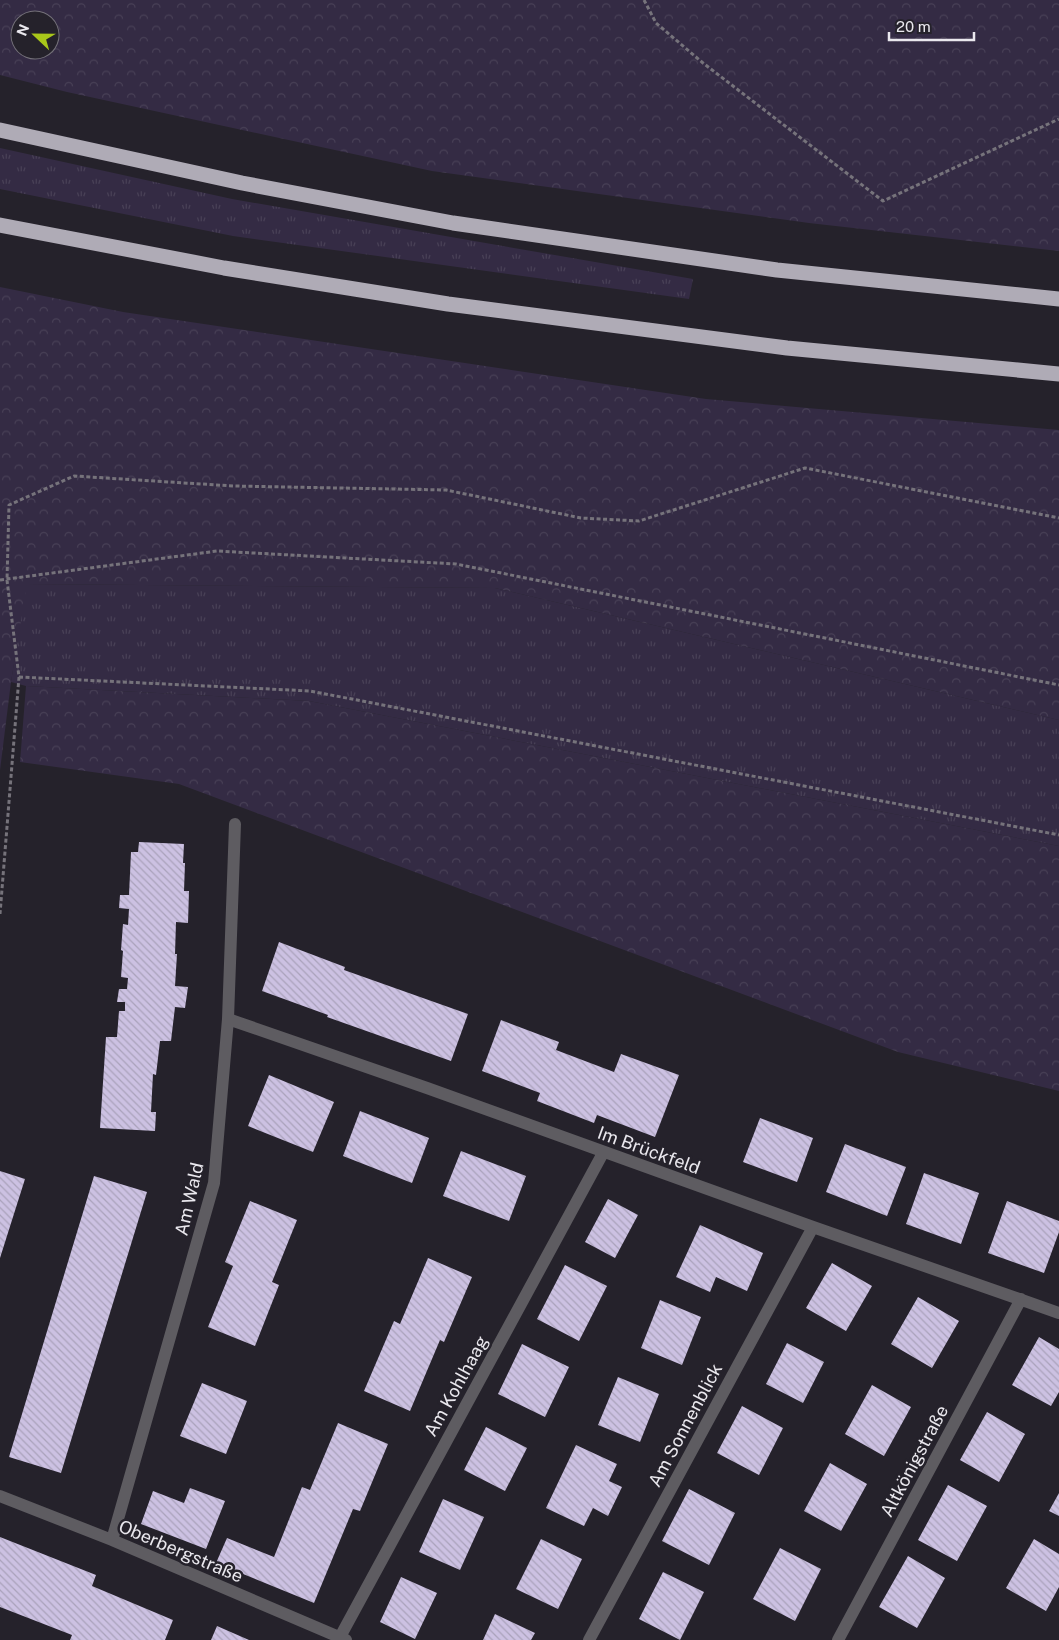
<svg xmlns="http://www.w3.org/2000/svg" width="1059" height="1640" viewBox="0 0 1059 1640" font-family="'Public Sans',sans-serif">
<defs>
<pattern id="grass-tufts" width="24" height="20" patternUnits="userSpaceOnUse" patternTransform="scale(1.25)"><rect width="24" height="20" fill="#342b44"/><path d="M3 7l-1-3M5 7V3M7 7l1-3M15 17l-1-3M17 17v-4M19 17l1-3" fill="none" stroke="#484056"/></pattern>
<pattern id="forest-crowns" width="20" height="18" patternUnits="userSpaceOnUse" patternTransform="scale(1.25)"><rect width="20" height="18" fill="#342b44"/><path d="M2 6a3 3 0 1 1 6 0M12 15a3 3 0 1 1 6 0" fill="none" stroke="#484056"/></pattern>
<pattern id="building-back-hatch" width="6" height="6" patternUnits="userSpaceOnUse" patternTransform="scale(1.25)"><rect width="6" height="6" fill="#ccc1e2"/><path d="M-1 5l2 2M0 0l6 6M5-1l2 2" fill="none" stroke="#aaa2bb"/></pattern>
</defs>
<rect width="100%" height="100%" fill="#25222b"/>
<path fill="url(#grass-tufts)" d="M0,148L232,199L693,279L689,299L233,236L0,189Z
M26,584L495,588L1059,720V846L309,701L26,686L11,682Z"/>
<path fill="url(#forest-crowns)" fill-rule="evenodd" d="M0,0H1059V251L809,223L432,171L67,92L0,75ZM20,20H50V50H20Z
M0,287L123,312L706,399L1059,430V720L495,588L27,584L11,682L0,770Z
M26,686L309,701L1059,846V1091L898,1052L179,784L20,762Z"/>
<path fill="url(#building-back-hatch)" d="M139,842L184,844L183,863H185L184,891H189L188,923L176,922L175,954H177L175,986L188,987L185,1008L175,1007L171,1041H160L156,1075L153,1074L151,1112H156L155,1131L100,1128L106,1037H117L119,1011H125V1002H117L119,989H127L128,978L121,977L123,951L121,950L123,924L128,925L129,909L119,908L120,895H129L131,852H138Z
M279,942L345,967L344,970L468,1014L451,1061L327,1017L328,1015L262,991Z
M501,1020L559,1042L556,1050L614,1072L621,1054L679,1075L655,1137L597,1115L594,1123L537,1101L540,1093L482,1071Z
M269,1075L334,1102L313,1152L248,1126Z
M360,1111L429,1138L412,1183L343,1156Z
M760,1118L813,1138L797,1182L743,1162Z
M845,1144L906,1167L887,1216L826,1192Z
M461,1151L526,1176L509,1221L443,1196Z
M0,1171L25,1179L0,1258Z
M924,1173L979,1193L961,1244L906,1224Z
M94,1176L147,1192L61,1473L9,1457Z
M608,1199L638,1215L615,1258L585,1242Z
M250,1201L297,1220L272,1282L279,1285L255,1346L208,1327L233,1266L225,1262Z
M1007,1201L1059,1221V1232L1044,1273L988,1253Z
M700,1225L763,1253L747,1291L716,1277L710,1292L676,1277Z
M428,1258L472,1277L444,1342L440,1340L410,1411L364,1391L394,1321L400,1324Z
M832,1263L872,1286L846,1331L806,1308Z
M565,1265L607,1286L579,1341L537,1319Z
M918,1297L959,1321L932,1368L891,1344Z
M660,1300L701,1317L682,1365L641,1348Z
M1039,1337L1059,1349V1392L1051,1406L1012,1385Z
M787,1343L824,1362L803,1403L766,1384Z
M522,1344L569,1367L545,1417L498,1394Z
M618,1377L659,1394L640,1442L598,1425Z
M202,1383L247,1401L226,1454L180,1436Z
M872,1385L911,1407L884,1456L845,1434Z
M742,1406L783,1428L759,1475L717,1453Z
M987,1412L1025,1434L999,1482L960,1460Z
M338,1423L388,1444L360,1511L353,1509L314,1603L216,1563L227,1538L274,1557L302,1487L310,1490Z
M486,1427L527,1448L505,1491L464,1470Z
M576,1445L617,1464L609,1481L622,1487L608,1516L593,1508L584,1526L546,1508Z
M830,1463L867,1484L841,1531L804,1511Z
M948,1485L987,1506L957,1561L918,1540Z
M190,1488L225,1501L206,1549L141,1524L153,1491L184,1503Z
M689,1489L735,1513L709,1565L662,1541Z
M1059,1493V1516L1049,1511Z
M443,1499L484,1517L460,1570L419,1552Z
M0,1537L96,1575L92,1586L173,1620L165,1640H70L72,1635L0,1607Z
M541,1539L582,1559L558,1609L516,1589Z
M1034,1539L1059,1554V1587L1046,1611L1006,1588Z
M780,1548L821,1569L795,1621L753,1599Z
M908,1556L945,1578L917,1628L879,1607Z
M663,1572L704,1592L680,1640L639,1619Z
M401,1577L437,1593L415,1639L380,1622Z
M495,1614L535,1633L531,1640H483Z
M217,1626L249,1640H211Z"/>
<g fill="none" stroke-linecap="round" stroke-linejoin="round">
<path stroke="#76737b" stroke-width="3" stroke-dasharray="4 2.5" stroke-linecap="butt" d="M644,0L656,23L703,63L883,201L1059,119
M0,580L217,551L456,564L1059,685
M19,677L310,691L1059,835
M0,914L19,677L7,580L9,505L74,476L233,486L446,490L581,518L639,521L805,468L1059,518"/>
<path stroke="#5e5c61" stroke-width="12" d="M228,1019L427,1088L813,1227L1059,1313
M0,1496L112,1540L346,1640
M112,1540L214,1183L228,1019L235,824
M340,1637L603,1153
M589,1640L813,1227
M838,1640L1021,1299"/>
<path stroke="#afabb6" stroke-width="15" d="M0,130L242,183L453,223L777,270L1059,299
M0,225L224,268L448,304L787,348L1059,374"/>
</g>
<g text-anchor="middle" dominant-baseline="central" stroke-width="5" stroke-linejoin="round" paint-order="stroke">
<g font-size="18" fill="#eae8ee" stroke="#25222b">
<text transform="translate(649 1150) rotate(20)">Im Brückfeld</text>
<text transform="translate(189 1199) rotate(-77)">Am Wald</text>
<text transform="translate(456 1386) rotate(-61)">Am Kohlhaag</text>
<text transform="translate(685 1425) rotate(-62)">Am Sonnenblick</text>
<text transform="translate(914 1461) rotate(-62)">Altkönigstraße</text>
<text transform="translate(181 1551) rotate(23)">Oberbergstraße</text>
</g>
</g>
<g transform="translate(35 35) rotate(292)"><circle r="24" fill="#25222b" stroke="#747179"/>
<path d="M0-4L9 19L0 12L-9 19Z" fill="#a9c71a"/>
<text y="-8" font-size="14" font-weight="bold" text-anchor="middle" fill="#eae8ee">N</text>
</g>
<path d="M889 32v8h85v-8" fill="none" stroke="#eae8ee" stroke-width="2.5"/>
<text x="896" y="32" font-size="15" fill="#eae8ee" stroke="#25222b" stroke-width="4" paint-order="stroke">20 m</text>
</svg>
